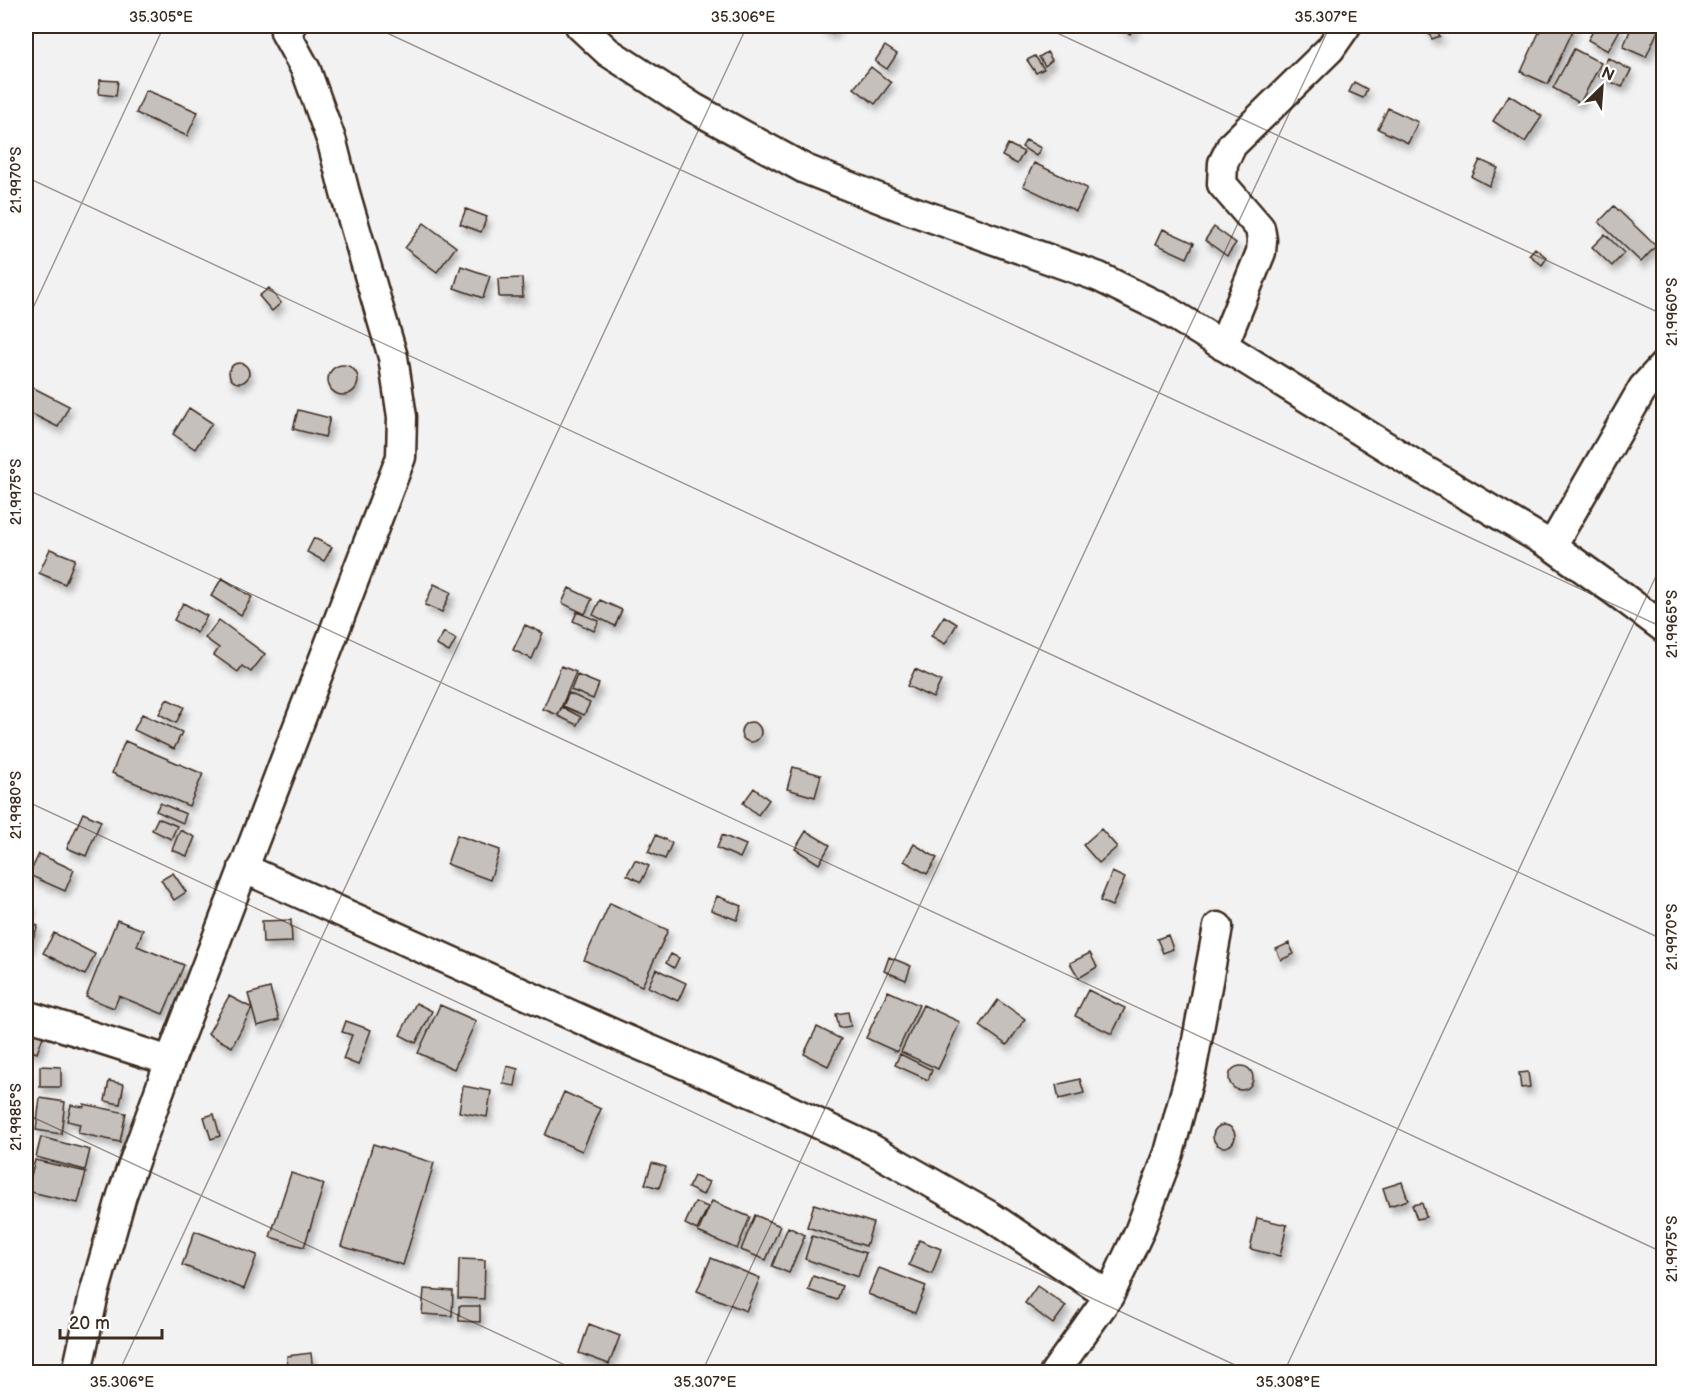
<svg xmlns="http://www.w3.org/2000/svg" width="1689" height="1398" viewBox="0 0 1689 1398" font-family="'Balsamiq Sans',sans-serif">
<defs>
<filter id="shadow"><feDropShadow dx="3.5" dy="6" stdDeviation="3" flood-color="#0004"/></filter>
</defs>
<rect width="100%" height="100%" fill="#f3f2f2"/>
<filter id="ink" filterUnits="userSpaceOnUse"><feTurbulence type="fractalNoise" baseFrequency=".0167" numOctaves="2"/><feDisplacementMap in="SourceGraphic" scale="12" xChannelSelector="R" yChannelSelector="G"/><feConvolveMatrix kernelMatrix="1 2 1 2 8 2 1 2 1" color-interpolation-filters="sRGB"/></filter>
<g filter="url(#ink)">
<path fill="#c6c0bd" stroke="#3b2a1e" stroke-width="1.5" filter="url(#shadow)" d="M820,26H838L832,34Z
M1118,26H1136L1130,34Z
M1425,26H1434L1440,36L1432,39Z
M1542,26H1575L1548,84L1521,72Z
M1596,26H1622L1608,51L1588,40Z
M1632,26H1660L1646,57L1623,47Z
M885,46L897,54L887,69L875,61Z
M1574,49L1601,63L1580,103L1553,88Z
M1047,52L1052,60L1045,66L1039,57Z
M1035,56L1044,69L1036,73L1027,60Z
M1608,58L1631,70L1622,87L1598,76Z
M871,67L891,83L875,104L854,88Z
M100,80L118,81L116,96L99,94Z
M1354,82L1367,89L1363,98L1349,92Z
M146,90L198,112L187,136L136,113Z
M1509,95L1542,116L1525,142L1493,121Z
M1388,108L1418,122L1408,143L1378,129Z
M1026,140L1041,148L1036,156L1022,147Z
M1008,144L1024,152L1017,164L1002,156Z
M1480,160L1498,168L1489,186L1472,177Z
M1034,163L1087,188L1076,211L1023,186Z
M1614,206L1656,246L1641,262L1599,222Z
M466,209L487,217L481,232L460,224Z
M424,223L456,247L437,272L405,248Z
M1214,227L1236,243L1227,256L1205,240Z
M1163,229L1194,243L1187,258L1156,244Z
M1605,234L1624,253L1612,266L1592,247Z
M1535,248L1547,258L1542,265L1529,255Z
M461,266L490,276L483,298L454,288Z
M522,278L523,297H499L498,279Z
M269,288L281,303L272,311L259,296Z
M229 373a10 10 0 1 1 20 0a10 10 0 1 1-20 0Z
M328 380a15 15 0 1 1 30 0a15 15 0 1 1-30 0Z
M28,385L69,406L58,427L26,411V391Z
M189,408L212,423L195,449L173,434Z
M298,410L330,418L325,437L293,429Z
M314,538L332,547L324,561L307,552Z
M50,549L75,559L65,584L39,573Z
M222,578L252,597L241,615L211,596Z
M434,584L451,592L442,612L425,605Z
M569,588L592,599L585,614L562,603Z
M600,600L622,610L615,626L593,615Z
M183,603L207,616L197,633L174,620Z
M577,612L599,621L594,631L573,621Z
M944,616L957,624L945,644L931,636Z
M219,620L265,654L251,672L242,666L238,672L214,655L219,648L205,638Z
M525,625L543,633L532,659L513,650Z
M444,632L456,639L449,652L436,645Z
M561,666L576,672L558,715L543,709Z
M915,669L941,681L933,698L907,686Z
M577,675L599,684L593,699L571,690Z
M569,693L590,703L584,715L563,706Z
M167,699L184,707L176,723L159,714Z
M562,707L581,717L577,725L558,716Z
M142,714L182,732L174,749L134,730Z
M741 732a10 10 0 1 1 20 0a10 10 0 1 1-20 0Z
M125,741L203,774L189,806L112,773Z
M793,767L821,775L815,797L787,789Z
M754,788L769,800L758,815L743,803Z
M160,803L186,814L183,823L156,811Z
M83,813L101,821L86,856L67,848Z
M158,818L177,826L171,839L152,830Z
M1101,829L1117,847L1099,863L1083,845Z
M180,830L195,837L187,856L172,850Z
M806,831L830,845L819,864L795,849Z
M457,835L500,850L490,880L447,864Z
M656,835L672,843L665,859L648,852Z
M722,835L746,845L740,858L717,848Z
M914,844L937,858L927,874L904,861Z
M39,854L74,870L65,891L29,875Z
M635,860L649,866L641,882L627,875Z
M1112,872L1125,878L1112,906L1100,901Z
M173,873L186,892L174,900L161,880Z
M717,896L742,906L737,920L711,910Z
M26,903L32,906L26,920L38,926L28,950L26,949Z
M610,903L668,930L642,986L584,960Z
M117,920L143,930L137,946L184,965L163,1014L119,996L114,1008L86,997Z
M291,920L292,942L263,943L262,921Z
M54,933L95,954L85,975L43,953Z
M1168,935L1173,949L1163,953L1157,939Z
M1289,943L1294,954L1281,960L1276,949Z
M1090,953L1097,967L1079,978L1070,963Z
M671,954L679,958L674,968L666,963Z
M889,957L911,966L906,980L884,971Z
M656,969L686,983L678,1001L648,987Z
M270,988L279,1020L257,1026L248,994Z
M1088,990L1125,1008L1112,1034L1075,1016Z
M888,991L919,1005L897,1052L866,1038Z
M229,996L252,1008L232,1047L208,1034Z
M998,1000L1025,1019L1007,1045L980,1026Z
M416,1003L432,1011L416,1043L400,1035Z
M440,1005L476,1021L454,1069L418,1053Z
M923,1005L960,1022L938,1069L901,1052Z
M848,1012L851,1026L839,1028L836,1014Z
M346,1021L371,1030L358,1065L343,1059L352,1035L342,1032Z
M817,1027L841,1039L828,1066L804,1054Z
M26,1028L44,1034L37,1053L26,1049Z
M900,1054L932,1070L928,1080L895,1065Z
M40,1066L61,1067V1087H40Z
M507,1066L518,1069L515,1086L503,1084Z
M1229 1078a12 12 0 1 1 24 0a12 12 0 1 1-24 0Z
M1528,1072L1530,1087L1521,1088L1519,1073Z
M1080,1079L1084,1093L1059,1099L1056,1085Z
M109,1081L124,1084L120,1104L105,1101Z
M463,1086L491,1091L487,1117L459,1112Z
M564,1092L601,1109L582,1151L545,1135Z
M40,1098L65,1102L61,1134L36,1130Z
M84,1104L126,1113L120,1142L78,1133L80,1124L67,1121L71,1105L84,1107Z
M214,1114L220,1136L211,1139L204,1117Z
M1213 1136a11 11 0 1 1 22 0a11 11 0 1 1-22 0Z
M41,1137L90,1150L85,1170L36,1157Z
M373,1144L434,1163L403,1265L341,1246Z
M35,1160L86,1172L78,1203L27,1191Z
M652,1163L666,1167L659,1188L645,1184Z
M291,1173L324,1184L304,1247L270,1237Z
M694,1176L709,1182L703,1195L688,1188Z
M1402,1182L1408,1200L1389,1206L1383,1188Z
M712,1201L750,1217L737,1249L698,1232Z
M695,1202L708,1207L697,1230L685,1224Z
M1422,1203L1426,1217L1417,1219L1412,1205Z
M814,1204L873,1223L866,1246L807,1227Z
M755,1215L780,1226L766,1260L741,1250Z
M1257,1218L1287,1225L1280,1256L1250,1249Z
M788,1227L805,1235L789,1273L772,1266Z
M195,1231L257,1255L244,1289L182,1265Z
M812,1236L866,1253L858,1277L805,1259Z
M919,1240L941,1249L932,1274L909,1265Z
M711,1258L760,1278L746,1311L697,1291Z
M459,1259L485,1260L484,1299L458,1298Z
M879,1268L926,1286L915,1313L868,1294Z
M813,1276L842,1286L837,1300L808,1290Z
M1037,1286L1066,1306L1053,1324L1025,1303Z
M424,1289L453,1291L452,1316L422,1314Z
M459,1306H480V1322L459,1321Z
M589,1324L620,1336L609,1364L579,1353Z
M311,1353L313,1372H288L287,1356Z"/>
<g fill="none" stroke-linecap="round" stroke-linejoin="round">
<defs>
<path id="minor" d="M580,26L608,52L694,108L805,169L899,206L1099,277L1166,310L1414,464L1552,546L1616,592L1664,628
M1223,346L1261,252L1262,240L1260,228L1222,184L1223,163L1232,145L1330,49L1346,26
M1552,546L1643,388L1664,365
M243,868L625,1039L766,1099L870,1148L990,1216L1109,1296
M26,1015L170,1061
M77,1372L94,1294L122,1195L170,1061L401,457L402,417L393,357L345,193L332,142L306,70L285,32L291,26
M1055,1372L1109,1296L1139,1232L1169,1153L1192,1067L1218,927"/>
</defs>
<use href="#minor" stroke="#3b2a1e" stroke-width="33"/>
<use href="#minor" stroke="#fff" stroke-width="28"/>
</g>
</g>
<path fill="none" stroke="#3b2a1e" stroke-width="1.5" stroke-opacity="0.45" d="M372,26L1664,628M1042,26L1664,315M26,177L1664,940M26,323L164,26M26,489L1664,1253M26,801L1250,1372M26,1114L580,1372M119,1372L747,26M702,1372L1330,26M1284,1372L1664,559"/>
<rect width="1689" height="1398" fill="none" stroke="#fff" stroke-width="66"/>
<g transform="translate(1602 87) rotate(25)" stroke="#ffffff" stroke-width="4.5" paint-order="stroke">
<path d="M0-4.5L10 22L0 15L-10 22Z" fill="#3b2a1e"/>
<text y="-9" font-size="16" font-weight="bold" text-anchor="middle" fill="#3b2a1e">N</text>
</g>
<path d="M60 1329v9h102v-9" fill="none" stroke="#3b2a1e" stroke-width="3"/>
<text x="69" y="1329" font-size="18" fill="#3b2a1e" stroke="#ffffff" stroke-width="4.5" paint-order="stroke">20 m</text>
<rect x="33" y="33" width="1623" height="1332" fill="none" stroke="#3b2a1e" stroke-width="2"/>
<g font-size="15" text-anchor="middle" fill="#3b2a1e">
<text x="161" y="22">35.305°E</text>
<text x="743" y="22">35.306°E</text>
<text x="1326" y="22">35.307°E</text>
<text transform="translate(16 180) rotate(-90)" y="5">21.9970°S</text>
<text transform="translate(1672 312) rotate(-90)" y="5">21.9960°S</text>
<text transform="translate(16 492) rotate(-90)" y="5">21.9975°S</text>
<text transform="translate(1672 624) rotate(-90)" y="5">21.9965°S</text>
<text transform="translate(16 805) rotate(-90)" y="5">21.9980°S</text>
<text transform="translate(1672 937) rotate(-90)" y="5">21.9970°S</text>
<text transform="translate(16 1117) rotate(-90)" y="5">21.9985°S</text>
<text transform="translate(1672 1249) rotate(-90)" y="5">21.9975°S</text>
<text x="122" y="1387">35.306°E</text>
<text x="705" y="1387">35.307°E</text>
<text x="1288" y="1387">35.308°E</text>
</g>
</svg>
